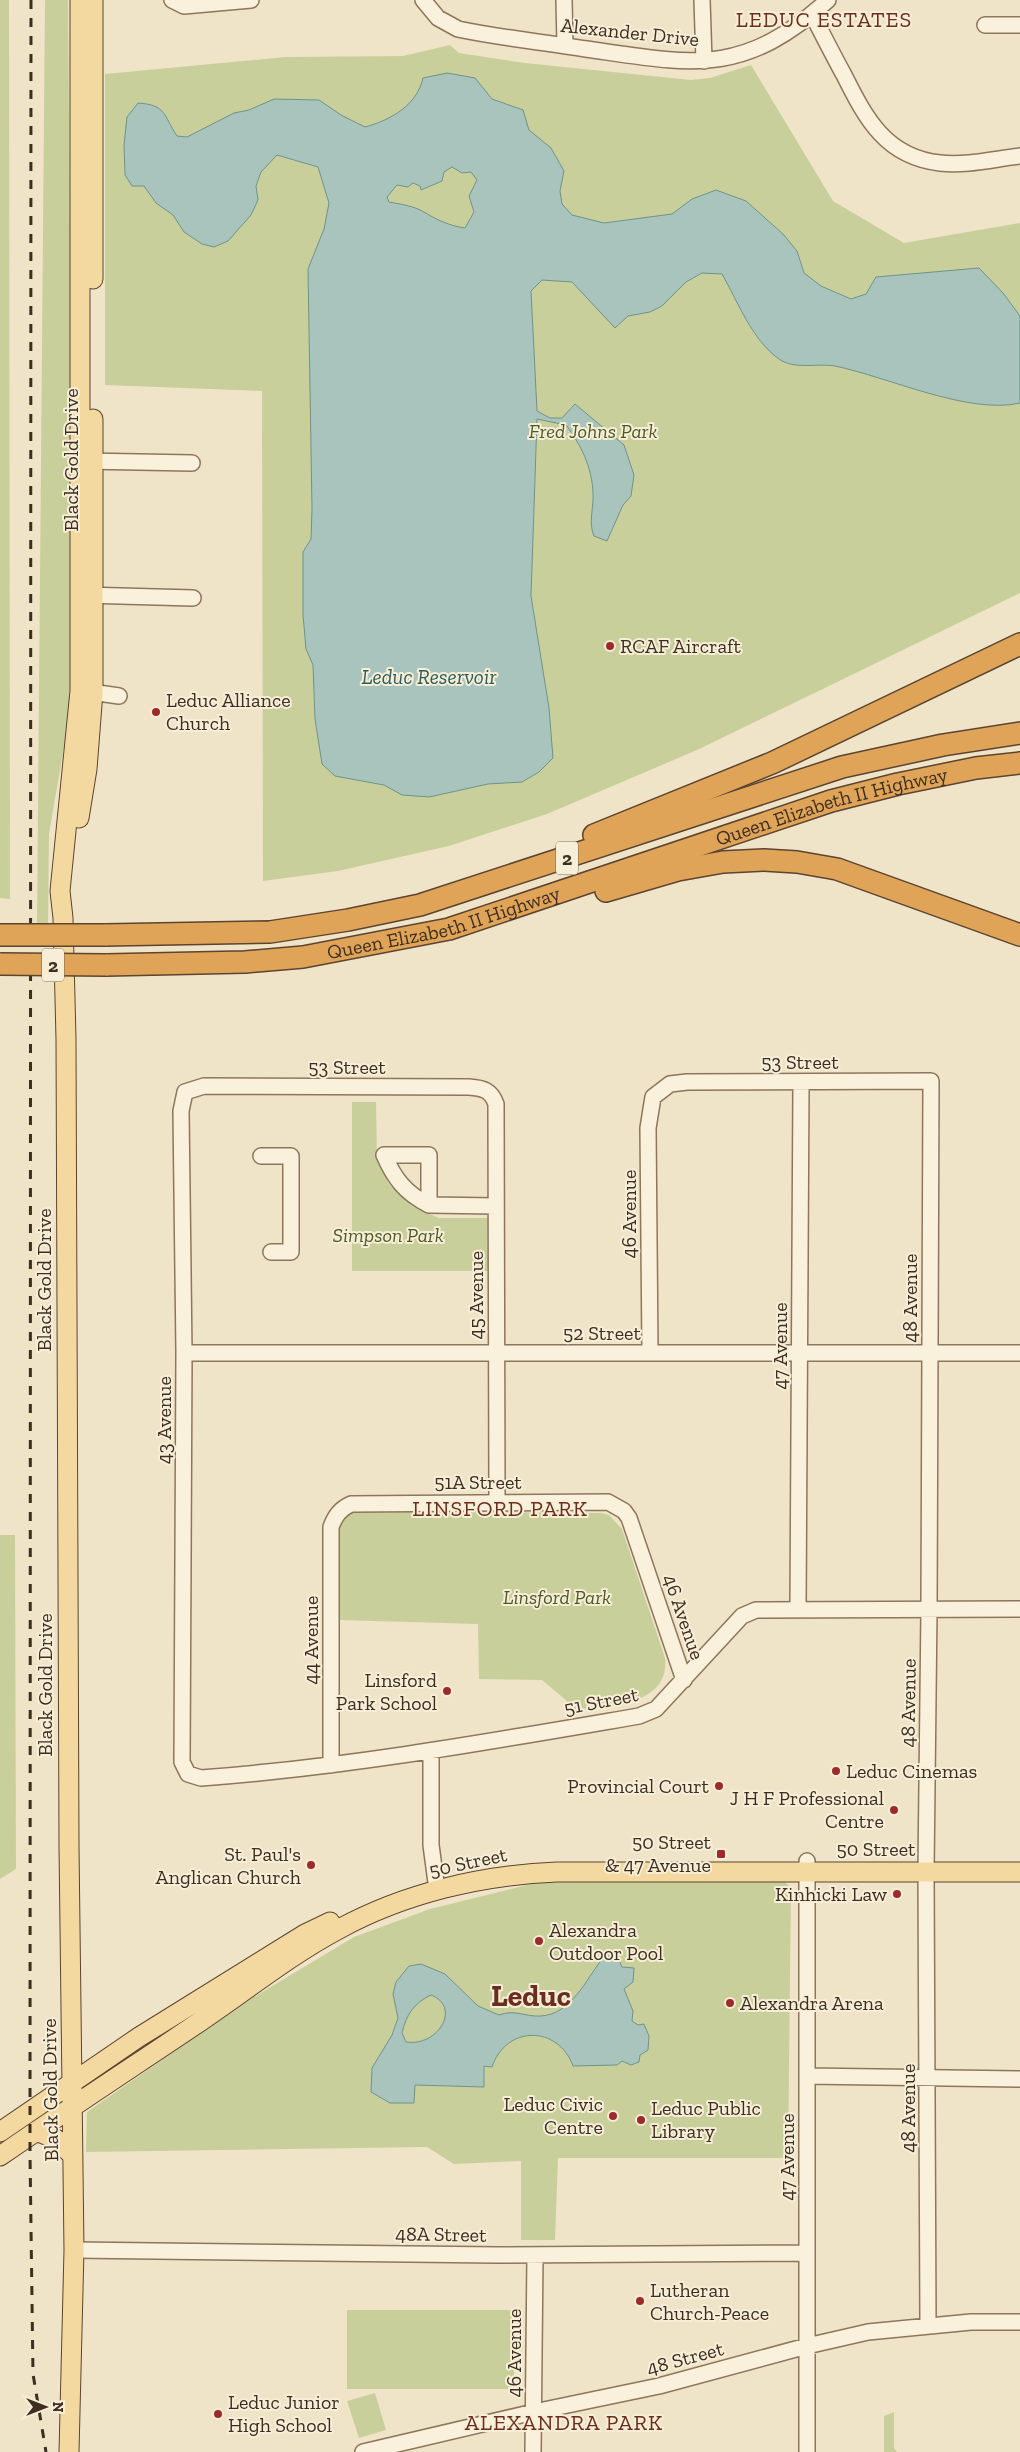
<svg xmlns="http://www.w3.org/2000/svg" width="1020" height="2452" viewBox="0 0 1020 2452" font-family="'Zilla Slab',serif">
<rect width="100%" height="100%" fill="#f0e4c8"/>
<path fill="#c9cf9b" d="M0,0H9L10,899L0,898Z
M45,0H68L74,689L49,834L48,924L37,923Z
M450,45L459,53L525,63L691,80L710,78L751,65L833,201L904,243L1020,223V593L697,750L547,814L449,846L338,871L263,881L262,391L105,385V74L285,57L403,56Z
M352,1102H376L377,1158L389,1184L413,1207L439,1218H488V1271H352Z
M354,1511L601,1513L609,1515L622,1529L665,1658C670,1708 605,1705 569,1711L567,1701L542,1680L479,1679L478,1624L339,1620L340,1526L342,1520Z
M0,1535H15L16,1869L0,1879Z
M547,1880L785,1882L791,1888L788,2158H558L555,2240H521V2161L454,2164L427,2147L86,2152L87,2112L249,2000L354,1937L430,1909Z
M347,2310H514V2389H347Z
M375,2393L386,2430L359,2438L347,2401Z
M894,2412V2448L897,2452H884V2416Z"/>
<path fill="#a9c4bc" stroke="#6f938a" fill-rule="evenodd" d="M447,73L475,78L492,99L523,110L529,130L551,148L564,171L560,191L562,204L572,215L604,223L672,214L692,199L716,190L746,201L783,234L797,251L804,273L821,286L851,299L866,294L876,277L979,268L1003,293L1020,316V403C969,415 888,377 835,366C818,363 794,370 779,359C752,340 738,302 722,274L702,273L686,282L662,306L650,312L628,316L615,328L572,282L542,280L531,291L537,411L550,418H562L575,404L624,445L634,475L631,496L623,505L607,541L594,536C588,523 594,507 593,493C592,467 581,445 566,425L537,419L531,596L549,708L553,758L539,772L522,782L488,784L429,797L402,795L384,785L335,776L322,764L315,719L313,665L306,649L303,615V552L311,539L312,509L308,269L324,229L329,203L318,167L277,155L261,172L256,186L258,200L251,215L228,241L214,247L202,244L184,232L173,215L156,203L144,186H132L125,175L124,145L127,117L138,103C167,105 163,115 177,136L187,137L234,113L249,110L274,99L319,100L341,115L365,127C391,120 417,105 423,78ZM452,167L462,173L471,172L477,180L469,196L474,212L465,228C450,226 437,220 424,212C414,206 400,204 389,202L387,197L397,185L408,187L413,183L420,186L421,190L442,181L444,172Z
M609,1956H617L622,1967L634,1968L633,1982L624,1989L633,2011L632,2021L638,2025L644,2024L649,2036L648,2050L640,2055L639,2062L631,2065L622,2061L617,2065L573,2066C558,2025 506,2025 492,2067L484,2066V2087L415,2085L414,2103H390L371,2092L372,2068L392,2035L398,2018L393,1994L396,1982L409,1966L421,1964L445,1974L478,2006L499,2015C515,2009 525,2017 541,2016C571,2014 586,1980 602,1959ZM431,1995C462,2007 438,2047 406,2042L402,2033C406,2015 414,2003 431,1995Z"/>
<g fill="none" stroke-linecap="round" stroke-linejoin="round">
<defs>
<path id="minor" d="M172,0L184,6L251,0
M423,0L438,18L458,29C500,38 543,42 586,49C691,64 742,78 828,0
M564,0L565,45
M702,0L704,61
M812,14C823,35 833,55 844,75C866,119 886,157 940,163C966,166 994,159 1020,156
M985,25H1020
M84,461L192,463
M84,595L193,598
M84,691L119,696
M384,1155H429V1205C405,1193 394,1178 384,1155Z
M261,1156H291V1252H271
M429,1205L496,1206
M184,1353H1020
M650,1353L648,1128L653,1097L670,1084L687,1082L931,1081L929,1609L926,1871L928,2325
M497,1501L496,1104C491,1090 483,1088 469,1087L204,1086L185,1092L181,1111L184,1353L182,1762L188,1774L201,1778C348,1767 493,1741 639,1716L656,1709L742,1616L756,1610L1020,1609
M798,1609L801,1083
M431,1751V1845L437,1890
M331,1765V1527C335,1516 340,1509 351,1504L608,1502L624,1511L629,1518L684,1680
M807,1861V2452
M807,2076L1020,2079
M74,2250L497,2255L807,2253
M363,2452L534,2412L659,2386L807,2346L868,2332L971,2322H1020
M533,2452L535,2255"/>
<path id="major" d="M93,279V0
M79,818L87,769L93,692V419
M36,2131L56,2139L73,2156
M0,2132L139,2037L305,1934L330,1922
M0,2156C67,2110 134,2066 201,2021C247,1990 290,1955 339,1929C405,1893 482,1875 557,1872H1020
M69,2452L74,2250L69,1846L66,1039L63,918L60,891L80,691V0"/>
<g id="highway">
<path d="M594,835L772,763L1020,644"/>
<path d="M606,891L678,870L723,862L764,860L797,862L837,869L1020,935"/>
<path d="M105,935L270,932L348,920L420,905L842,767L943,745L1020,733"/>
<path id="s1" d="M106,965L245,962L303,957L449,929L831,801L898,784L976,768L1020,763"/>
</g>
</defs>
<use href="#minor" stroke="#8d765c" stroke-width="18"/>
<use href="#major" stroke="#5b4430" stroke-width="21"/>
<use href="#highway" stroke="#5b4430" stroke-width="24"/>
<use href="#minor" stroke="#faf1dc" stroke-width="15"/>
<use href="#major" stroke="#f3d9a0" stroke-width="19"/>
<use href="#highway" stroke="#e0a458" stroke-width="21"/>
<path stroke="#3d2e20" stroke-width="3" stroke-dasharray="9 9" stroke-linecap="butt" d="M31,0L30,2154L33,2374L46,2452"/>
<defs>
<path id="highway-bridge" d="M0,935H105
M0,964L106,965"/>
</defs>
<use href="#highway-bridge" stroke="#5b4430" stroke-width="24" stroke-linecap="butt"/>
<use href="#highway-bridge" stroke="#e0a458" stroke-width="21"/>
</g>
<g fill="#9e2a2b" stroke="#f7eed8" stroke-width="2">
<circle cx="610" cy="646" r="5"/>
<circle cx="156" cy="712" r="5"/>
<circle cx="447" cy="1691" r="5"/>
<circle cx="836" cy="1771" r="5"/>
<circle cx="719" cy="1786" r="5"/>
<circle cx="894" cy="1810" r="5"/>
<rect x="716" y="1849" width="10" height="10" rx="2.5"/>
<circle cx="311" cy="1865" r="5"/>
<circle cx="897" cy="1894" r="5"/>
<circle cx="539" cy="1941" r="5"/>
<circle cx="730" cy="2003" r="5"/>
<circle cx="613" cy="2116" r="5"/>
<circle cx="641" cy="2120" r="5"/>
<circle cx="640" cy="2301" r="5"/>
<circle cx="218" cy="2414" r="5"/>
</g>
<g text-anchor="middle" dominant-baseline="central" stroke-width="4" stroke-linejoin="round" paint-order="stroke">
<g fill="#f7eed8" stroke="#756857" stroke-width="1">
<rect x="556" y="841.5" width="22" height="33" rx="4"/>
<rect x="42" y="948.5" width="22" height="33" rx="4"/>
</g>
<g font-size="19" font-weight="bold" fill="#3d2e20">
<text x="567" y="858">2</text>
<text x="53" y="965">2</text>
</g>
<g font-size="20" fill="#3d2e20" stroke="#f7eed8">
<text transform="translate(630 32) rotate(6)">Alexander Drive</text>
<text transform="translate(71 460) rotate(-90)">Black Gold Drive</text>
<text stroke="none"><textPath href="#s1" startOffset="748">Queen Elizabeth II Highway</textPath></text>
<text stroke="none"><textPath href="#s1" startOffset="342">Queen Elizabeth II Highway</textPath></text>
<text x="800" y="1062">53 Street</text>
<text x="347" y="1067">53 Street</text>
<text transform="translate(629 1214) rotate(-90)">46 Avenue</text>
<text transform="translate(44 1280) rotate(-90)">Black Gold Drive</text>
<text transform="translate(476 1295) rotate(-90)">45 Avenue</text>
<text transform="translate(910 1298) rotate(-90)">48 Avenue</text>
<text x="602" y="1333">52 Street</text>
<text transform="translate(780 1346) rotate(-90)">47 Avenue</text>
<text transform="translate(164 1420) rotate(-90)">43 Avenue</text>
<text x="478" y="1482">51A Street</text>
<text transform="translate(684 1617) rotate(71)">46 Avenue</text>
<text transform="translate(311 1640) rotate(-90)">44 Avenue</text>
<text transform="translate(45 1685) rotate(-90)">Black Gold Drive</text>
<text transform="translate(601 1701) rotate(-11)">51 Street</text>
<text transform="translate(908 1703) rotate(-89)">48 Avenue</text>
<text x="876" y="1849">50 Street</text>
<text transform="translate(468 1862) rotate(-12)">50 Street</text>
<text transform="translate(50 2090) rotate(-91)">Black Gold Drive</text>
<text transform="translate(908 2108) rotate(-90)">48 Avenue</text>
<text transform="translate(787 2157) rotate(-90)">47 Avenue</text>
<text transform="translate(441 2234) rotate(1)">48A Street</text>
<text transform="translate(514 2353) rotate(-90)">46 Avenue</text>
<text transform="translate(685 2358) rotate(-15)">48 Street</text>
</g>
<g font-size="20" font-style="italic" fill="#4d5a26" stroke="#f7eed8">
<text x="593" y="431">Fred Johns Park</text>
<text x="388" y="1235">Simpson Park</text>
<text x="557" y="1597">Linsford Park</text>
</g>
<g font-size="20" fill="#3d2e20" stroke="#f7eed8" text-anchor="start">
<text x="620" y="646">RCAF Aircraft</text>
<text x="166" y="700">Leduc Alliance<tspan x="166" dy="23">Church</tspan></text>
<text x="437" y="1680" text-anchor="end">Linsford<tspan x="437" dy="23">Park School</tspan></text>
<text x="846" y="1771">Leduc Cinemas</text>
<text x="709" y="1786" text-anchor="end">Provincial Court</text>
<text x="884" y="1798" text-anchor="end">J H F Professional<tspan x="884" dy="23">Centre</tspan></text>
<text x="711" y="1842" text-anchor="end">50 Street<tspan x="711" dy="23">&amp; 47 Avenue</tspan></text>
<text x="301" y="1854" text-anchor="end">St. Paul's<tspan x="301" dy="23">Anglican Church</tspan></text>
<text x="887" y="1894" text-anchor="end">Kinhicki Law</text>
<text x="549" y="1930">Alexandra<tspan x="549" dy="23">Outdoor Pool</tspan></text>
<text x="740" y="2003">Alexandra Arena</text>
<text x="603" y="2104" text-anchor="end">Leduc Civic<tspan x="603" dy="23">Centre</tspan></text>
<text x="651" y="2108">Leduc Public<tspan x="651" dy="23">Library</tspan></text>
<text x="650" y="2290">Lutheran<tspan x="650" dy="23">Church-Peace</tspan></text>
<text x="228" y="2402">Leduc Junior<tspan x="228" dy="23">High School</tspan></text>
</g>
<g font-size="21" font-style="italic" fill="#2f5d5a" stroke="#f7eed8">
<text x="429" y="676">Leduc Reservoir</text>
</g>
<g font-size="22" letter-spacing="1" fill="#6b2e1e" stroke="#f7eed8">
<text x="824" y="19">LEDUC ESTATES</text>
<text x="500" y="1508">LINSFORD PARK</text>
<text x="564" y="2422">ALEXANDRA PARK</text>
</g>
<g font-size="30" font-weight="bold" fill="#6b2e1e" stroke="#f7eed8">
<text x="531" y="1996">Leduc</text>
</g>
</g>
<g transform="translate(45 2407) rotate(90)" stroke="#f7eed8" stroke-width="4" paint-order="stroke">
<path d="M0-4L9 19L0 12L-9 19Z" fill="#3d2e20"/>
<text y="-8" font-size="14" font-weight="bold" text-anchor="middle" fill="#3d2e20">N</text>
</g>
</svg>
